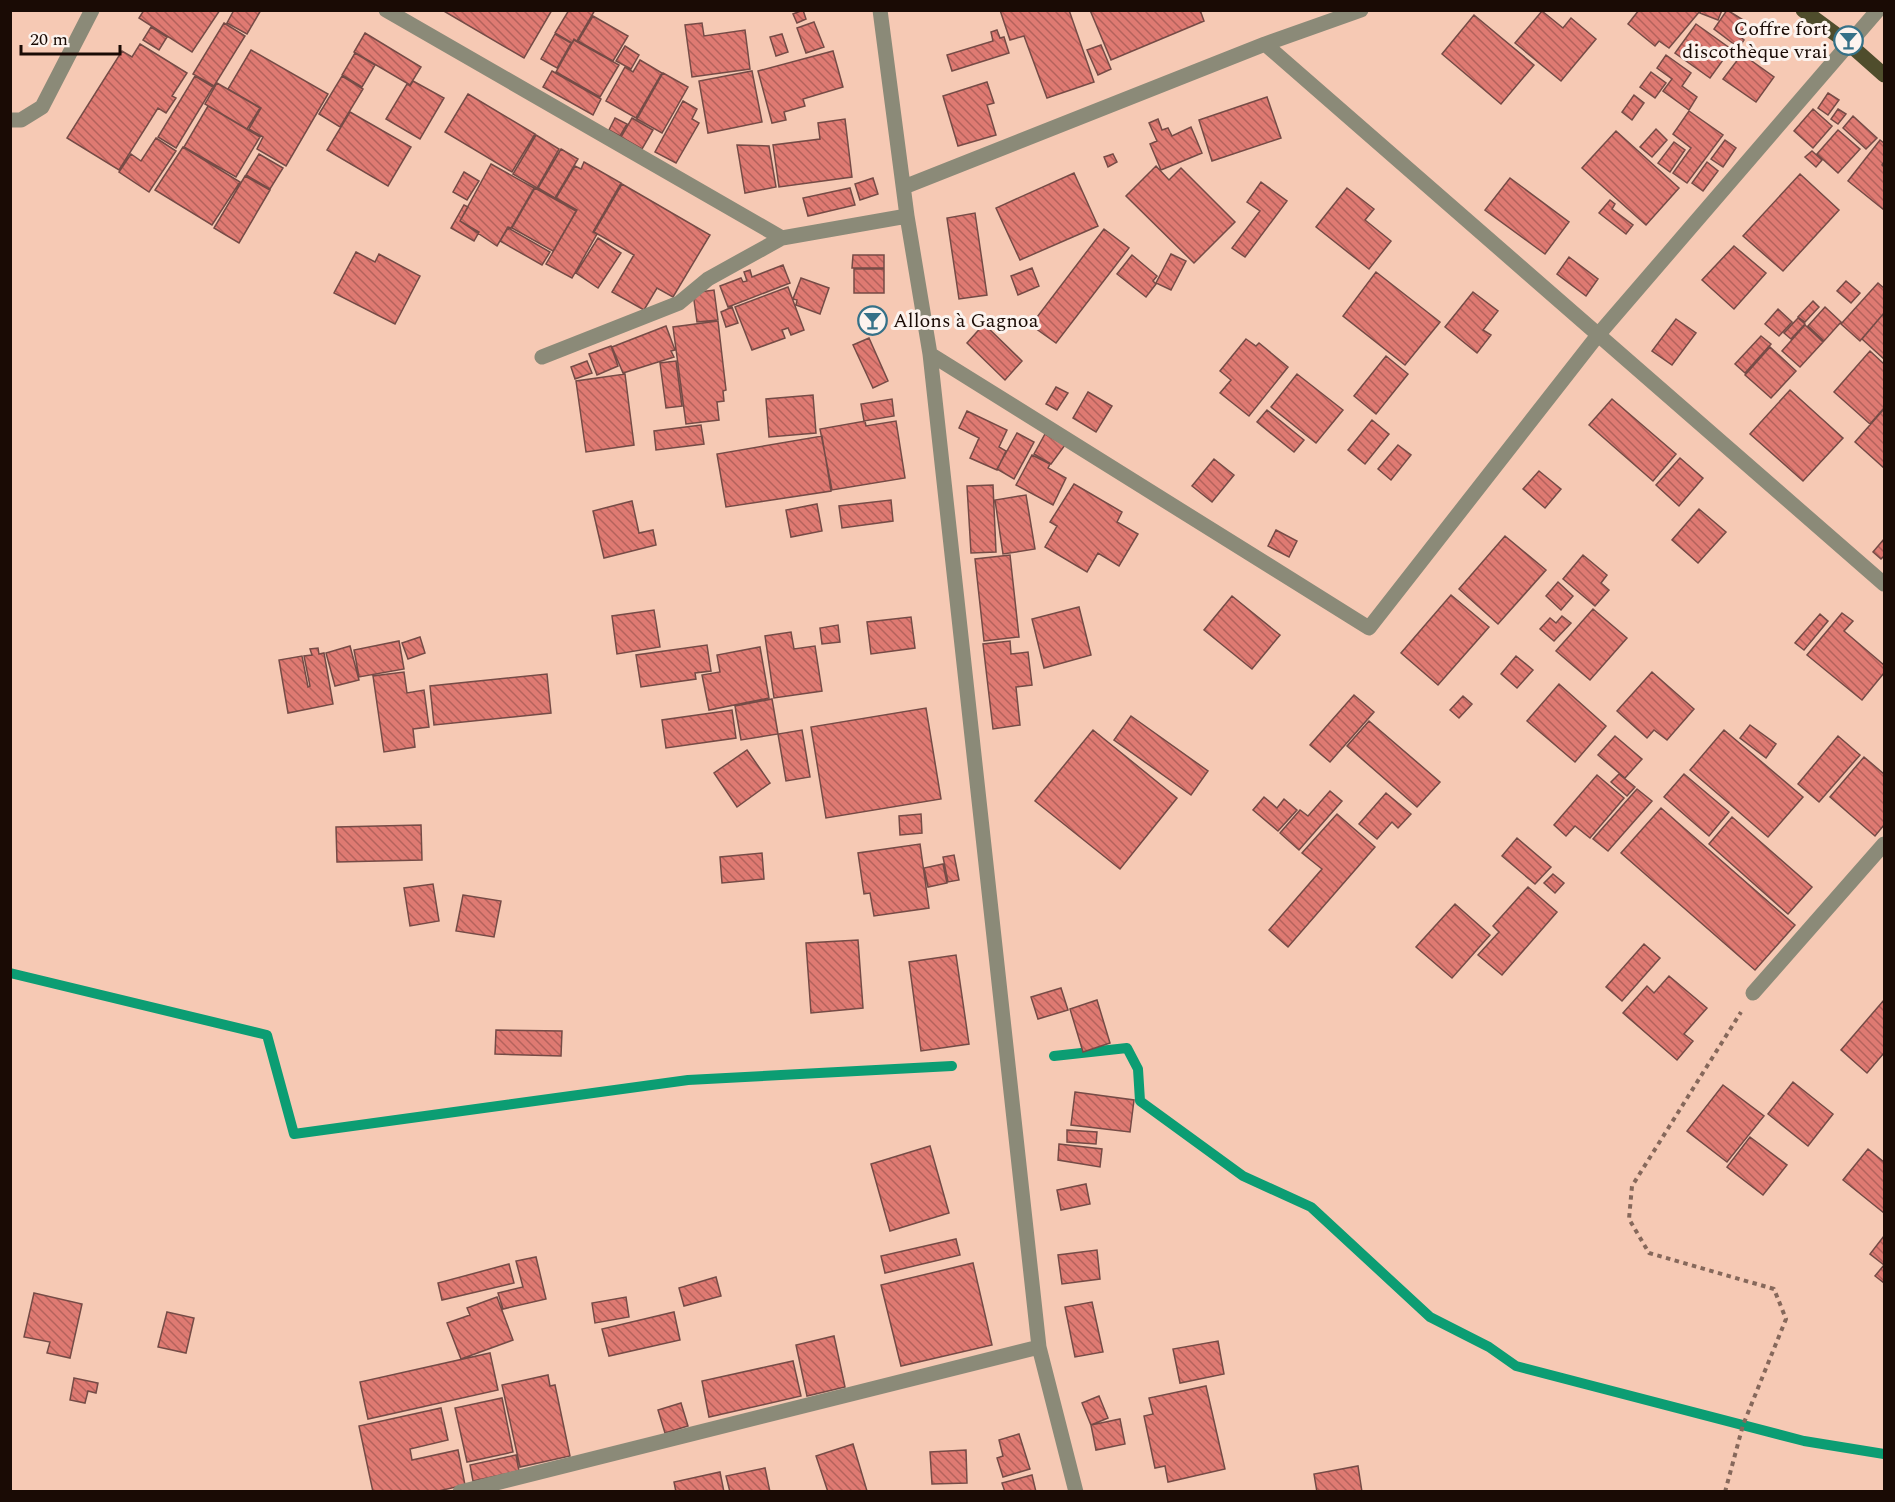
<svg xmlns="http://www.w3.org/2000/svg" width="1895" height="1502" viewBox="0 0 1895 1502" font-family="Spectral,serif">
<defs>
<pattern id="building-back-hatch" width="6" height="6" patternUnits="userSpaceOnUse" patternTransform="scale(1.5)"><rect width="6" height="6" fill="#df7a72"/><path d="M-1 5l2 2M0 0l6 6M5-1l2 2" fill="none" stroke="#b4625c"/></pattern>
</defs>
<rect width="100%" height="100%" fill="#f6c9b4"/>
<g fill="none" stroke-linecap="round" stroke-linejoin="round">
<path stroke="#0c9d73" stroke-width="10" d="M10,973L267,1035L294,1134L688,1080L952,1066
M1054,1056L1127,1048L1138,1069L1140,1101L1243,1176L1311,1207L1430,1317L1489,1347L1516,1366L1804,1441L1884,1454"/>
</g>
<path fill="url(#building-back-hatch)" stroke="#754b46" stroke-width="1.5" d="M144,10H220L192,52L139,18Z
M234,10H261L247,34L227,23Z
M442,10H552L524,58Z
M569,10H595L577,41L574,39L572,43L555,33Z
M803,10L806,19L797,23L793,14Z
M1000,10H1069L1094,82L1047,98L1024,36L1010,40Z
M1090,10H1200L1204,21L1111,60Z
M1639,10H1699L1700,11L1669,48L1659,41L1655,46L1628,24Z
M1701,10H1722L1718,20L1700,13Z
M1727,10L1748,23L1738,35L1744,40L1739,48L1714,29Z
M1542,11L1563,28L1571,18L1596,39L1561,81L1515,43Z
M1474,15L1534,65L1501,104L1442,54Z
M593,16L628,36L613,61L578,41Z
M814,22L824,47L806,53L797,28Z
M224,23L245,36L214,86L193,74Z
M702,23L704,36L745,30L750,69L692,77L685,25Z
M1696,24L1731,49L1710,78L1675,53Z
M151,27L167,37L159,50L143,40Z
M997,30L1000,38L1004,37L1009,53L952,71L947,55L993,41L991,32Z
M365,33L421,67L410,85L354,52Z
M555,34L571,43L557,68L541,59Z
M782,34L788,52L776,56L770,37Z
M574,40L619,65L600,97L556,72Z
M140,44L187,73L172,96L176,98L166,113L158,108L119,170L67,138L122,51L132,57Z
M1101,45L1111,69L1098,75L1087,50Z
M625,46L639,55L631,69L616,61Z
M251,50L328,94L286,166L257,149L263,137L249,129L261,108L228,89Z
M833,51L843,87L803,99L805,106L784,112L786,120L772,123L758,71Z
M355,53L375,65L362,87L342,75Z
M1742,54L1774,77L1756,102L1723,79Z
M1666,55L1691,73L1682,86L1697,97L1689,110L1663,91L1672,79L1657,68Z
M640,60L662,73L636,118L606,101L625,67L633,72Z
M552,71L601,99L593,115L543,87Z
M752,71L762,122L708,133L699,81Z
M1651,72L1666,83L1655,98L1640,87Z
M663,73L688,87L662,133L637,119Z
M195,76L213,87L176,148L158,137Z
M342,76L363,89L340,127L319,114Z
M413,81L444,98L420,139L386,119L407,84L410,86Z
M987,82L994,103L987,105L996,135L958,146L943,96Z
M217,83L260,108L247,129L205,104Z
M1828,93L1839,100L1828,115L1818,108Z
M468,94L535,134L512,172L445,132Z
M1634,95L1644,103L1632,120L1622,112Z
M1267,97L1281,138L1212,161L1199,120Z
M683,101L697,109L692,119L699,123L676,163L655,152Z
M208,106L260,137L236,177L184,147Z
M1813,109L1832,126L1813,148L1794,131Z
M1838,109L1846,114L1838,124L1831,119Z
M1689,111L1723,135L1687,183L1673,173L1691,148L1673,134Z
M350,112L411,147L388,186L327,150Z
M1853,116L1877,138L1866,149L1843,128Z
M615,118L627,124L620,136L609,130Z
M632,118L653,130L642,149L621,137Z
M845,119L852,177L779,187L773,145L820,139L818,123Z
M1158,119L1162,130L1168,128L1172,136L1191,127L1202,153L1161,170L1150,144L1157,141L1149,123Z
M1656,129L1667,140L1652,157L1640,147Z
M1838,130L1860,149L1838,173L1817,154Z
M1616,131L1679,188L1646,225L1582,168Z
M536,135L559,149L537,188L513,174Z
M156,138L176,151L149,192L119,172L131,154L141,161Z
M1725,140L1736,148L1723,167L1711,159Z
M1880,140L1884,143V162L1882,165L1884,167V210L1848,181Z
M1674,142L1685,150L1670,172L1658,163Z
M737,145L769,146L776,187L745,193Z
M183,147L240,182L212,225L155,190Z
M561,149L578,159L555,198L538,188Z
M1812,151L1822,160L1816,167L1805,157Z
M259,154L283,168L270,189L246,175Z
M1113,154L1117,162L1108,167L1104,157Z
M584,162L621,183L593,232L597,234L572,278L546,264L577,210L556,198L575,166L581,169Z
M1707,162L1718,171L1703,191L1692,183Z
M491,164L534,188L511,228L508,227L497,246L460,221Z
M1156,166L1169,180L1181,168L1235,222L1194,263L1126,196Z
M464,172L479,181L467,200L453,192Z
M1074,173L1098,226L1020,260L996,208Z
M1800,174L1839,210L1783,271L1743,236Z
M245,176L270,190L239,243L214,228Z
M873,178L878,194L860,200L855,184Z
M1510,178L1569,222L1545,254L1485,210Z
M1261,182L1287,201L1245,257L1232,248L1260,211L1247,202Z
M622,184L710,235L673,297L657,288L644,310L612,292L634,255L594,232Z
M535,188L576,211L553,251L512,228Z
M850,188L855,205L808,216L803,198Z
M1347,188L1374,209L1365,220L1391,241L1369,269L1316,227Z
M1610,200L1615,204L1612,209L1633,225L1626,234L1599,213Z
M464,205L468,207L460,221L479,232L474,241L451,228Z
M975,213L987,295L959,299L947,218Z
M508,228L550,252L542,265L500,241Z
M1104,229L1129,248L1056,343L1031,325Z
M598,238L621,253L598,288L576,273Z
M1734,246L1766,273L1734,309L1702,280Z
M356,252L375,262L379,254L420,276L395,324L334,293Z
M1171,254L1186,261L1171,290L1156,283Z
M853,255H884V268H852Z
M1132,255L1157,276L1153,281L1156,284L1146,297L1117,274Z
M1569,257L1598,279L1586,296L1557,274Z
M783,265L790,283L728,307L720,286L741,278L743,282L747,281L744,272L750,270L752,277Z
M1032,268L1039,286L1018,295L1011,276Z
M854,269H884V293H854Z
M1376,272L1440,322L1405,365L1343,316Z
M801,278L829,288L820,314L796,305L797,300L793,299Z
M1846,281L1860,293L1851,303L1837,291Z
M1878,283L1884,288V313L1860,341L1841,324Z
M788,287L804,330L791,335L788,328L782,330L785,338L752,350L735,307Z
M714,290L718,320L697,322L693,293Z
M1473,292L1498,311L1483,330L1491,335L1477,353L1445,327Z
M1813,301L1819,307L1805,322L1798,317Z
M732,307L738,323L726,327L721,312Z
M1825,307L1841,322L1824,341L1808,326Z
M1778,309L1792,322L1779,336L1765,324Z
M1884,313V359L1862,339Z
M1798,318L1805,324L1791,339L1784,333Z
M1676,319L1696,333L1672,365L1652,351Z
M718,321L726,390L723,391L724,401L717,402L719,420L686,424L673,327Z
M984,324L1022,361L1005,380L967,343Z
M1805,325L1823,342L1800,367L1782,351Z
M666,326L675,350L671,351L674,357L623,373L612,347Z
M1761,336L1771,344L1745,373L1735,364Z
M869,338L888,381L873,388L853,345Z
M1246,339L1256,346L1259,343L1288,367L1249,416L1220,393L1231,380L1220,371Z
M611,346L618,366L597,375L589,354Z
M1770,347L1796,371L1771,398L1745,375Z
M1870,351L1884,364V408L1870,424L1834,392Z
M1386,356L1408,374L1376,414L1354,396Z
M587,361L592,373L575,379L571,367Z
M676,361L682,406L666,408L660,363Z
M625,374L634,445L586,452L576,381Z
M1297,374L1343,410L1316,443L1271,407Z
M1056,387L1068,393L1057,410L1046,404Z
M1790,390L1843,438L1803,481L1750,434Z
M1088,392L1112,406L1096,432L1073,418Z
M813,395L816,433L769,437L766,399Z
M892,399L894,416L864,421L861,404Z
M1612,399L1676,454L1653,481L1589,425Z
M1884,409V468L1855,442Z
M1267,410L1304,440L1294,452L1257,422Z
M967,411L1007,430L999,447L1006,451L997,470L970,458L979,438L959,428Z
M1372,420L1389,434L1365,464L1348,450Z
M865,421L866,426L896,421L905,478L832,490L820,429Z
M701,425L704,444L656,450L654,431Z
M1017,433L1034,442L1014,479L997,469Z
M1045,434L1065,445L1051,464L1034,454Z
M822,436L831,491L726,507L717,454Z
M1398,445L1411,455L1391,480L1378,469Z
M1032,455L1050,464L1048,468L1066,478L1053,505L1016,485Z
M1680,458L1703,478L1679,506L1656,485Z
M1214,459L1234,475L1212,502L1192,486Z
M1539,471L1561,489L1545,508L1523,489Z
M1074,484L1122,512L1117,522L1138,534L1119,566L1098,553L1087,572L1045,547L1057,526L1050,522Z
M993,485L996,552L971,553L967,486Z
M1026,495L1035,549L1003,554L995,500Z
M891,500L893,521L842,528L839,506Z
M632,501L639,533L653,530L656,545L604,558L593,511Z
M817,504L822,531L791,537L786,510Z
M1699,509L1726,532L1698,563L1672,540Z
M1276,530L1297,541L1289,557L1268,546Z
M1505,536L1546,570L1498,624L1459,589Z
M1884,539V556L1881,559L1873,552Z
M1010,555L1019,637L984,641L975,559Z
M1583,555L1607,575L1601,583L1609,590L1595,606L1563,579Z
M1558,582L1573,596L1561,610L1546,596Z
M1451,595L1489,627L1438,685L1401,653Z
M1232,596L1280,635L1252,669L1204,630Z
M1079,607L1091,655L1044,668L1032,619Z
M1593,609L1627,638L1590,680L1556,651Z
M654,610L660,647L617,654L612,616Z
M1842,613L1853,621L1844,631L1884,665V673L1862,700L1807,655Z
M1820,614L1828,621L1804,650L1795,643Z
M1562,616L1571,623L1554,641L1540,629L1550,618L1556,623Z
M911,617L915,648L871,654L867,622Z
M838,625L840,642L822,644L820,628Z
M791,632L794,649L815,646L822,691L774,698L765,636Z
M420,637L425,653L408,659L402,643Z
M399,641L404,669L359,677L354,650Z
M1010,641L1011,654L1028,652L1032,685L1016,687L1020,725L993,729L983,644Z
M707,645L711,671L695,673L696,679L641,687L636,655Z
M350,646L359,680L335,686L326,653Z
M760,647L769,698L709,710L702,675L720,672L717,655Z
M318,648L319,654L324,653L333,704L288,713L279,660L302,656L308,687L310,686L304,656L312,655L310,649Z
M1516,656L1533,670L1517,688L1501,674Z
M404,672L407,693L424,690L429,727L413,729L415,747L384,752L373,676Z
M1652,672L1694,709L1667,740L1654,730L1647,738L1617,711Z
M547,674L551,713L434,725L430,686Z
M1559,684L1606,726L1575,762L1527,721Z
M1354,695L1374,712L1330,762L1310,745Z
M1463,696L1472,704L1459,718L1450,710Z
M772,699L778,734L741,740L735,706Z
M926,708L941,799L826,818L811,727Z
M732,710L736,738L666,748L662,720Z
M1131,716L1208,771L1191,795L1114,740Z
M1369,721L1440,782L1417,807L1347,746Z
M1750,725L1776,744L1766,758L1740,738Z
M802,730L810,777L786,781L778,734Z
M1093,730L1177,798L1120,869L1035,801Z
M1724,730L1803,797L1768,837L1690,770Z
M1615,736L1642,759L1625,778L1598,755Z
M1838,736L1860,755L1819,802L1798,784Z
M747,750L770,783L737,807L714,773Z
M1864,757L1884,774V825L1875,836L1830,797Z
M1619,774L1635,787L1627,796L1611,782Z
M1684,774L1729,812L1709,836L1664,797Z
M1597,775L1624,798L1590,838L1575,826L1566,836L1554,825Z
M1637,789L1652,801L1608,851L1593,839Z
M1330,791L1342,801L1299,850L1280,833L1300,810L1308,816Z
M1386,793L1411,814L1398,828L1392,822L1377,839L1359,824Z
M1264,797L1277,808L1284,799L1297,810L1278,831L1253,810Z
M1661,808L1795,925L1755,970L1621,853Z
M921,814L922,833L900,835L899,816Z
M1337,814L1375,847L1288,947L1269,930L1322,869L1302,853Z
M1732,817L1812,887L1788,914L1709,844Z
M421,825L422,860L337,862L336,827Z
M1517,838L1551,867L1535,884L1502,856Z
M920,844L929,908L874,916L870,893L864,894L858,853Z
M762,853L764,879L722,883L720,857Z
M954,855L959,880L948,882L943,857Z
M943,864L947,883L928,887L924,868Z
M1553,874L1564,883L1555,893L1544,883Z
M433,884L439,921L410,926L404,888Z
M1528,887L1557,912L1502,975L1478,955L1499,932L1493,926Z
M463,895L501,901L494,937L456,931Z
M1455,904L1490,935L1452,978L1416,947Z
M858,940L863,1008L811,1013L806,943Z
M1644,944L1660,958L1622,1001L1606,987Z
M956,955L969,1044L921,1051L909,962Z
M1669,976L1707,1008L1684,1034L1693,1041L1677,1060L1623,1013L1647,986L1654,993Z
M1061,988L1068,1010L1038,1019L1031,997Z
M1097,1000L1110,1043L1083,1052L1070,1009Z
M1884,1000V1053L1867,1073L1841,1050Z
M496,1030L562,1031L561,1056L495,1054Z
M1793,1082L1833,1114L1808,1146L1768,1114Z
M1723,1085L1764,1116L1727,1162L1687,1131Z
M1075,1092L1134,1100L1130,1132L1071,1125Z
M1067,1130L1097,1132L1096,1144L1067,1142Z
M1750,1137L1787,1165L1763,1195L1727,1167Z
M1059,1144L1102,1149L1100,1167L1058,1160Z
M930,1146L949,1213L890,1231L871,1164Z
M1868,1149L1884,1162V1213L1843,1180Z
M1086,1184L1090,1204L1061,1210L1057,1190Z
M1884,1236V1283L1875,1276L1884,1265L1870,1254Z
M956,1239L960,1255L885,1273L881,1256Z
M1097,1250L1100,1279L1062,1284L1058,1255Z
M536,1257L546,1299L503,1309L498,1293L523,1287L516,1261Z
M973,1263L992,1345L901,1366L881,1285Z
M509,1264L514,1283L442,1300L438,1283Z
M716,1277L721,1296L684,1306L679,1288Z
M34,1293L82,1304L70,1358L47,1353L50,1342L24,1337Z
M497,1297L513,1340L461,1359L447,1323L470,1315L467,1308Z
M626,1297L629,1317L595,1323L592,1303Z
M1092,1302L1103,1352L1075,1357L1065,1307Z
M167,1312L194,1318L186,1353L158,1347Z
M674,1312L680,1340L609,1356L602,1329Z
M834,1336L845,1387L807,1396L796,1345Z
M1218,1341L1224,1374L1180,1383L1173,1349Z
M490,1353L498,1390L368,1419L360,1382Z
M793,1361L801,1396L709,1417L702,1381Z
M548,1375L550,1386L555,1385L570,1456L520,1467L502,1385Z
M74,1378L98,1383L96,1393L88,1391L85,1403L70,1400Z
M1206,1386L1225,1469L1168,1482L1165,1466L1155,1468L1144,1416L1153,1414L1149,1398Z
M1099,1396L1108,1418L1091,1425L1082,1403Z
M502,1398L513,1452L467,1462L455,1408Z
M681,1403L688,1426L665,1433L658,1410Z
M441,1408L448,1440L410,1449L412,1460L458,1450L465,1485L434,1492H373L359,1426Z
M1120,1419L1125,1444L1096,1450L1091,1425Z
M1019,1434L1030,1469L1003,1477L997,1458L1003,1456L999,1440Z
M853,1444L867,1491L828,1492L816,1456Z
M966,1450L967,1483L932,1484L930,1452Z
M516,1455L519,1471L473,1481L470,1465Z
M1358,1466L1362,1492H1317L1314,1474Z
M765,1468L770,1492H730L726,1476Z
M720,1472L724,1492H676L674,1482Z
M1032,1475L1036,1492H1005L1002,1483Z"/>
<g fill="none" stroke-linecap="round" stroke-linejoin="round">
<path stroke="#86685b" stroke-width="4" stroke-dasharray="4.5 4.5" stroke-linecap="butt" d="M1725,1492L1743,1425L1786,1319L1774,1289L1649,1253L1629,1219L1632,1186L1741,1012"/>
<path stroke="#8b8a78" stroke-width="15" d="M386,10L782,238L907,216
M880,10L907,216L930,354L1039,1347L1076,1492
M1265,44L1884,584
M10,120H21L42,107L92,10
M904,187L1265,44L1361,10
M930,354L1369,628L1598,335L1878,10
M542,357L679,303L708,279L782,238
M1753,993L1884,844
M460,1492L1039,1347"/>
<path stroke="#4f4d2c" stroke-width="15" d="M1803,10L1849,44L1884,75"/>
</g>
<defs>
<symbol id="bar-ring" viewBox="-11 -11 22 22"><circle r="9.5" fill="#fcf3ee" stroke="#357188" stroke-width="1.5"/><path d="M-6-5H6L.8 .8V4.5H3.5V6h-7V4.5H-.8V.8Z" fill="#357188"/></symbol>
</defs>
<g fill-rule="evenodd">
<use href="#bar-ring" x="1832" y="24" width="33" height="33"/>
<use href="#bar-ring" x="856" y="304" width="33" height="33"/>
</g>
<g text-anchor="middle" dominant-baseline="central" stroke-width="6" stroke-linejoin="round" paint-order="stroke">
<g font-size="20" fill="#1a0b05" stroke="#fcf3ee" text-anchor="end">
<text x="1828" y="29">Coffre fort<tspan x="1828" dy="23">discothèque vrai</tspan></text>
<text x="893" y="321" text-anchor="start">Allons à Gagnoa</text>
</g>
</g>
<rect width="1895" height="1502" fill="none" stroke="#1a0b05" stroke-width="24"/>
<path d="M21 45v9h99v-9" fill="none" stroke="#1a0b05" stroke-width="3"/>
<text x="30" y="45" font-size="18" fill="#1a0b05" stroke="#fcf3ee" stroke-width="4.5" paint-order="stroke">20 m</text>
</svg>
